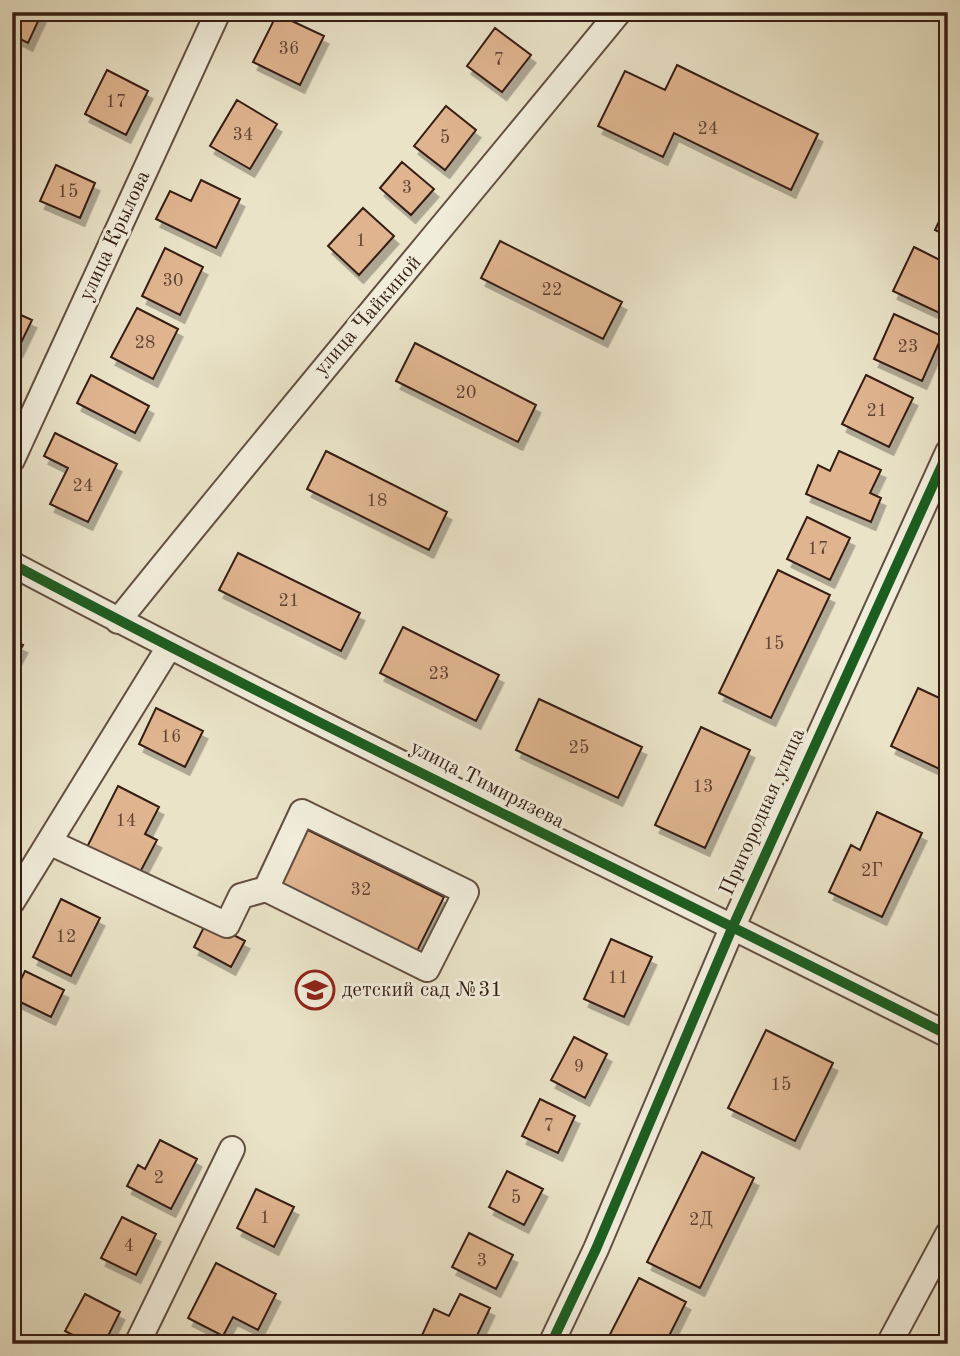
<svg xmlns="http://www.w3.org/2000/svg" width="960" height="1356" viewBox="0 0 960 1356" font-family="'Old Standard TT',serif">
<defs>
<filter id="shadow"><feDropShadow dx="4.5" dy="8" stdDeviation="0" flood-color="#0004"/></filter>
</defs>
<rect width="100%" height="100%" fill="#eae3c8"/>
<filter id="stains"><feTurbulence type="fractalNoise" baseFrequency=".00286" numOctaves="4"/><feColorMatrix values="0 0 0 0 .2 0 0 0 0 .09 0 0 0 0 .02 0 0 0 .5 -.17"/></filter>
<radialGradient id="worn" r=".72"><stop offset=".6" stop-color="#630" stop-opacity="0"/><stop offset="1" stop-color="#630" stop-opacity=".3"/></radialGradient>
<path fill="#dfb48f" stroke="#351d13" stroke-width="2" filter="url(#shadow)" d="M12,12H36L41,15L28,43L12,35Z
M277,14L324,36L300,85L253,62Z
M495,28L531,55L502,92L467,66Z
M677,65L818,134L791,190L674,133L663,157L598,126L625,71L665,90Z
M107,70L148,91L126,135L85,114Z
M237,100L277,124L250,169L210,146Z
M446,106L476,130L445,170L414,146Z
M402,162L434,189L411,215L380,188Z
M56,165L95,183L80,218L40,201Z
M201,180L240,199L216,248L156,219L170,191L191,201Z
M948,202V236L935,230Z
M363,208L394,236L359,275L328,246Z
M500,241L622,302L603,339L481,278Z
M914,247L948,264V317L893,291Z
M165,248L203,267L180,315L142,296Z
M137,308L178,329L153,379L111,357Z
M12,311L32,320L18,349L12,346Z
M894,314L942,336L922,381L874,359Z
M415,343L536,405L518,442L396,381Z
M91,375L149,406L135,433L77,403Z
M866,375L913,398L889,447L842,424Z
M55,433L117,464L88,522L50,504L68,468L44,456Z
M326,451L447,512L429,550L307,489Z
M839,451L881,470L870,493L881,498L871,522L806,494L818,465L830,471Z
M807,517L850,538L830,580L787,559Z
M238,553L360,613L341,651L219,590Z
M778,570L830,595L771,718L719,693Z
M403,627L499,675L476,721L380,673Z
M12,640L23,645L12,666Z
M918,688L948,702V773L891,746Z
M539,699L642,747L618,798L516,750Z
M156,708L203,731L185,767L139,744Z
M701,727L750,750L705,848L655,825Z
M118,786L159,807L145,834L157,840L138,876L86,849Z
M877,812L922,833L882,917L829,892L851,845L860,850Z
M306,829L444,897L417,951L279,882Z
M61,899L100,918L71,976L33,957Z
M207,921L245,941L231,967L194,947Z
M611,939L652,957L624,1017L584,999Z
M25,971L64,990L51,1017L12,998Z
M766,1030L833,1063L795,1141L728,1108Z
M574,1037L607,1054L585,1098L551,1080Z
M540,1099L575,1116L558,1153L522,1136Z
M160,1140L197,1159L171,1209L127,1186L138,1165L145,1169Z
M702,1152L754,1178L700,1288L647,1262Z
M507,1171L543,1189L524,1225L489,1207Z
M256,1189L294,1207L274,1247L237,1228Z
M122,1217L156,1234L136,1275L101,1258Z
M469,1233L513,1255L496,1289L452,1267Z
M216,1263L276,1294L258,1330L233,1317L223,1336L188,1318Z
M639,1278L686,1302L665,1344H605Z
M85,1294L120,1312L104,1344H90L65,1331Z
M460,1294L490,1308L473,1344H418L434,1309L449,1316Z"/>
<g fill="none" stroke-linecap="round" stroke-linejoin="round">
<defs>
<path id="minor" d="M12,460L218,12
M12,564C321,728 636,877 948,1035
M118,621C283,416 452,216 619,12
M49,842L227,925L241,896L266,889L302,812L466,892L427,969L266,889
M12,902L169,647
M137,1344L232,1149
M551,1344L596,1249L733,926L948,452
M889,1344L948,1234"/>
</defs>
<use href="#minor" stroke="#624e40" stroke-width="28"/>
<use href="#minor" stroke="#f1eddb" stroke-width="24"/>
<defs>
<path id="cycleway" d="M12,564C321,728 636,877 948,1035
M551,1344L596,1249L733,926L948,452"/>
</defs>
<use href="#cycleway" stroke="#f1eddb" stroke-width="15"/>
<use href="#cycleway" stroke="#1b5e20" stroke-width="10"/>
</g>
<defs>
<symbol id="school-ring" viewBox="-11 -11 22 22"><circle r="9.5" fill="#f1eddb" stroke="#8f2418" stroke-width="1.5"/><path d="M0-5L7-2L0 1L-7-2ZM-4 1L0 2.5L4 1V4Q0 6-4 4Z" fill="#8f2418"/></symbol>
</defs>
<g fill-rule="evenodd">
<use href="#school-ring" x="293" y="968" width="44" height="44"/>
</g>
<g text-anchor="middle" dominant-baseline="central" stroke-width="6" stroke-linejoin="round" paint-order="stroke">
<g font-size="18" fill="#604332">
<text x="289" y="49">36</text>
<text x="499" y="60">7</text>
<text x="116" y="102">17</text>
<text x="708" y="129">24</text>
<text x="243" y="135">34</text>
<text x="445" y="138">5</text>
<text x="407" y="188">3</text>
<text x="68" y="192">15</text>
<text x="361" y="241">1</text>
<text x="173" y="281">30</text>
<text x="552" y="290">22</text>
<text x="145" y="343">28</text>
<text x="908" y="347">23</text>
<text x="466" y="393">20</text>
<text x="877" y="411">21</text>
<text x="83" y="486">24</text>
<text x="377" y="501">18</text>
<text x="818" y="549">17</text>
<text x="289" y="601">21</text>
<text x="774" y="644">15</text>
<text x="439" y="674">23</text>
<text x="171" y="737">16</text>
<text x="579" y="748">25</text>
<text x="703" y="787">13</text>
<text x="126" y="821">14</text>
<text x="872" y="871">2Г</text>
<text x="361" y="890">32</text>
<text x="66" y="937">12</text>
<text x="618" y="978">11</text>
<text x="579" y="1067">9</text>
<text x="781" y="1085">15</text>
<text x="549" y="1126">7</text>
<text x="159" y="1178">2</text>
<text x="516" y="1198">5</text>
<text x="265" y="1218">1</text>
<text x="701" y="1220">2Д</text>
<text x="129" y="1246">4</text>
<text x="482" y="1261">3</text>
</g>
<g font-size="21" fill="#351d13" stroke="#f1eddb">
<text transform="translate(115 236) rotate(-65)">улица Крылова</text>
<text transform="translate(368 316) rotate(-49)">улица Чайкиной</text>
<text transform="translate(487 785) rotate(27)">улица Тимирязева</text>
<text transform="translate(763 812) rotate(-66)">Пригородная улица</text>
</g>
<g font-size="21" fill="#351d13" stroke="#f1eddb" text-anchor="start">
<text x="342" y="990">детский сад №31</text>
</g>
</g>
<rect width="960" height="1356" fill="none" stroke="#eae3c8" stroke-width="42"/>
<rect x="14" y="14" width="932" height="1328" fill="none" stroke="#351d13" stroke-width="3.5"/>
<rect x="21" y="21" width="918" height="1314" fill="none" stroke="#351d13" stroke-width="2"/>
<rect width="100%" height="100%" filter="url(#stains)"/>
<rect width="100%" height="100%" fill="url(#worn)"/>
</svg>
